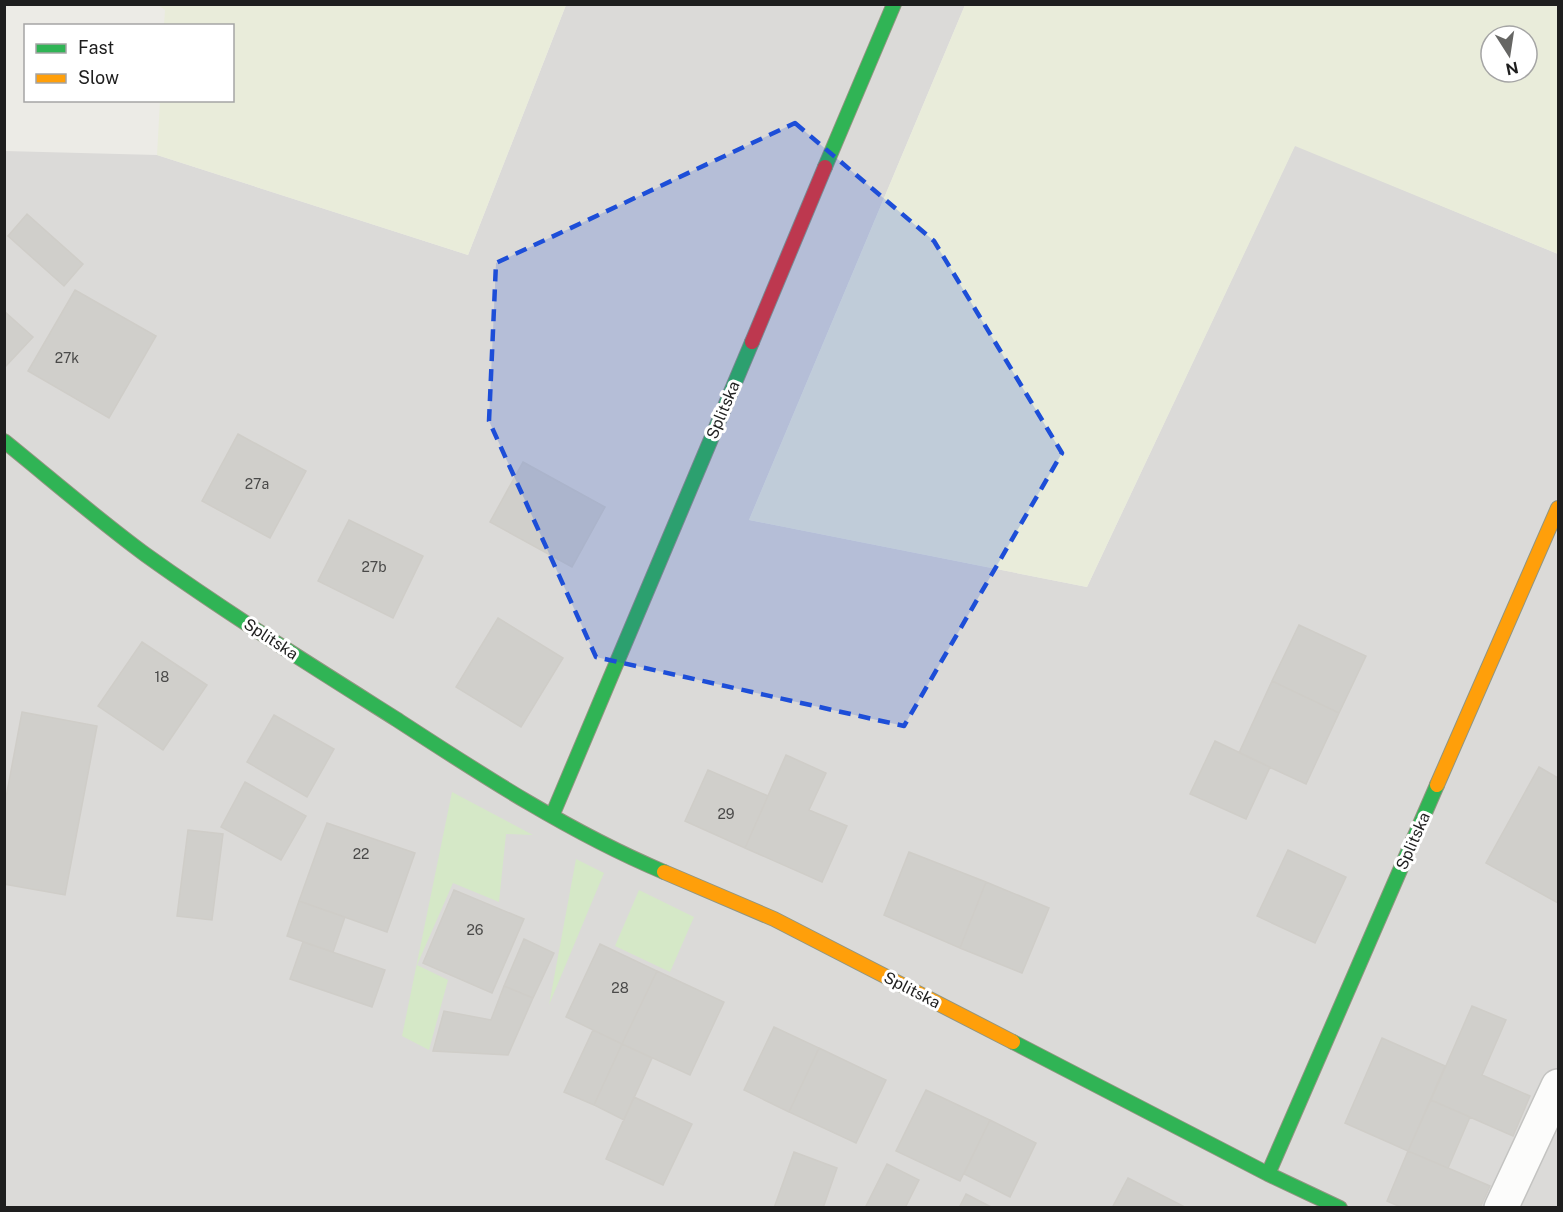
<svg xmlns="http://www.w3.org/2000/svg" width="1563" height="1212" viewBox="0 0 1563 1212" font-family="'Public Sans',sans-serif">
<rect width="100%" height="100%" fill="#ecebe6"/>
<path fill="#dbdad8" d="M566,5H965L749,520L1087,587L1295,145L1558,254V1207L5,1208V151L157,155L468,255Z"/>
<path fill="#e9ecda" fill-rule="evenodd" d="M158,5H566L468,255L157,155L160,101L232,100V26L164,25L165,10Z
M965,5H1558V254L1295,146L1087,587L749,520ZM1491,36H1527V72H1491Z"/>
<path fill="#d5e8c7" d="M452,792L533,835L506,834L499,902L453,883L417,965L448,980L429,1050L402,1036Z
M576,859L604,873L549,1005Z
M639,890L694,917L670,972L615,946Z"/>
<path fill="#d0cfcb" stroke="#cfcdc8" stroke-width="1.5" d="M27,214L83,264L64,286L8,236Z
M75,290L156,336L109,418L28,371Z
M4,311L33,337L4,368Z
M238,434L306,471L270,538L202,501Z
M523,462L605,507L572,567L490,522Z
M349,520L423,556L393,618L318,581Z
M498,618L563,658L521,727L456,687Z
M1299,625L1366,656L1339,713L1272,681Z
M142,642L207,685L163,750L98,706Z
M1272,681L1339,713L1306,784L1239,753Z
M22,712L97,726L65,895L4,884V808Z
M274,715L334,749L307,797L247,762Z
M1215,741L1270,767L1246,819L1190,794Z
M786,755L826,773L809,810L847,826L822,882L745,848Z
M1539,767L1558,778V903L1486,863Z
M708,770L768,796L745,848L685,821Z
M245,782L306,816L281,860L221,827Z
M327,823L415,853L387,932L299,901Z
M188,830L223,834L212,920L177,916Z
M1288,850L1346,877L1315,943L1257,916Z
M909,852L986,882L960,948L884,915Z
M986,882L1049,908L1022,973L960,948Z
M454,890L524,919L492,993L423,963Z
M299,901L345,917L333,952L287,936Z
M524,939L554,953L533,998L504,986Z
M303,942L385,970L372,1007L290,979Z
M600,944L657,971L622,1044L566,1017Z
M657,971L724,1002L690,1075L622,1044Z
M504,986L533,998L508,1055L433,1051L444,1011L491,1020Z
M1472,1006L1506,1020L1482,1075L1530,1096L1513,1136L1431,1100Z
M774,1027L819,1048L789,1112L744,1090Z
M593,1030L622,1044L594,1105L564,1092Z
M1382,1038L1445,1066L1408,1151L1345,1123Z
M622,1044L652,1058L624,1120L594,1105Z
M819,1048L886,1080L856,1143L789,1112Z
M926,1090L990,1120L960,1181L896,1151Z
M634,1097L692,1124L663,1185L606,1159Z
M1431,1100L1470,1117L1448,1168L1408,1151Z
M990,1120L1036,1143L1010,1197L964,1174Z
M1408,1151L1490,1186L1480,1208H1403L1387,1201Z
M794,1152L837,1168L823,1208H774Z
M887,1164L919,1180L905,1208H865Z
M1128,1178L1183,1206L1182,1208H1112Z
M966,1194L993,1208H959Z"/>
<g fill="none" stroke-linecap="round" stroke-linejoin="round">
<defs>
<path id="street" d="M1501,1208L1558,1086"/>
<path id="fast" d="M825,167L894,4
M4,441C51,479 97,519 146,555C227,613 312,666 396,719C482,775 569,832 664,872
M552,816L752,342
M1013,1042L1268,1174L1340,1208
M1268,1174L1437,785"/>
<path id="slow" d="M1437,785L1558,508
M664,872L774,919L1013,1042"/>
<path id="jam" d="M752,342L825,167"/>
</defs>
<use href="#street" stroke="#c3c3c1" stroke-width="36"/>
<use href="#fast" stroke="#919580" stroke-width="16"/>
<use href="#slow" stroke="#919580" stroke-width="16"/>
<use href="#jam" stroke="#919580" stroke-width="16"/>
<use href="#street" stroke="#fcfcfb" stroke-width="33"/>
<use href="#fast" stroke="#30b455" stroke-width="14"/>
<use href="#slow" stroke="#ff9f0a" stroke-width="14"/>
<use href="#jam" stroke="#e5322d" stroke-width="14"/>
</g>
<path fill="#1d4ed8" fill-opacity="0.2" stroke="#1d4ed8" stroke-width="4.5" stroke-dasharray="12 8" stroke-linejoin="round" d="M795,123L934,241L1062,453L904,726L596,657L489,421L496,263Z"/>
<g text-anchor="middle" dominant-baseline="central" stroke-width="6" stroke-linejoin="round" paint-order="stroke">
<g font-size="14" fill="#4a4a49">
<text x="67" y="358">27k</text>
<text x="257" y="484">27a</text>
<text x="374" y="567">27b</text>
<text x="162" y="677">18</text>
<text x="726" y="814">29</text>
<text x="361" y="854">22</text>
<text x="475" y="930">26</text>
<text x="620" y="988">28</text>
</g>
<g font-size="16" fill="#1e1e1e" stroke="#fff">
<text transform="translate(723 410) rotate(-67)">Splitska</text>
<text transform="translate(271 639) rotate(33)">Splitska</text>
<text transform="translate(1413 841) rotate(-66)">Splitska</text>
<text transform="translate(912 990) rotate(27)">Splitska</text>
</g>
</g>
<rect width="1563" height="1212" fill="none" stroke="#1e1e1e" stroke-width="12"/>
<rect x="24" y="24" width="210" height="78" fill="#ffffff" stroke="#a5a5a5" stroke-width="1.5"/>
<rect x="36" y="44" width="30" height="9" fill="#30b455" stroke="#a5a5a5" stroke-width="1.5"/>
<text x="78" y="54" font-size="18" fill="#1e1e1e">Fast</text>
<rect x="36" y="74" width="30" height="9" fill="#ff9f0a" stroke="#a5a5a5" stroke-width="1.5"/>
<text x="78" y="84" font-size="18" fill="#1e1e1e">Slow</text>
<g transform="translate(1509 54) rotate(168)"><circle r="28" fill="#ffffff" stroke="#a5a5a5" stroke-width="1.5"/>
<path d="M0-4.5L10 22L0 15L-10 22Z" fill="#666664"/>
<text y="-9" font-size="16" font-weight="bold" text-anchor="middle" fill="#1e1e1e">N</text>
</g>
</svg>
